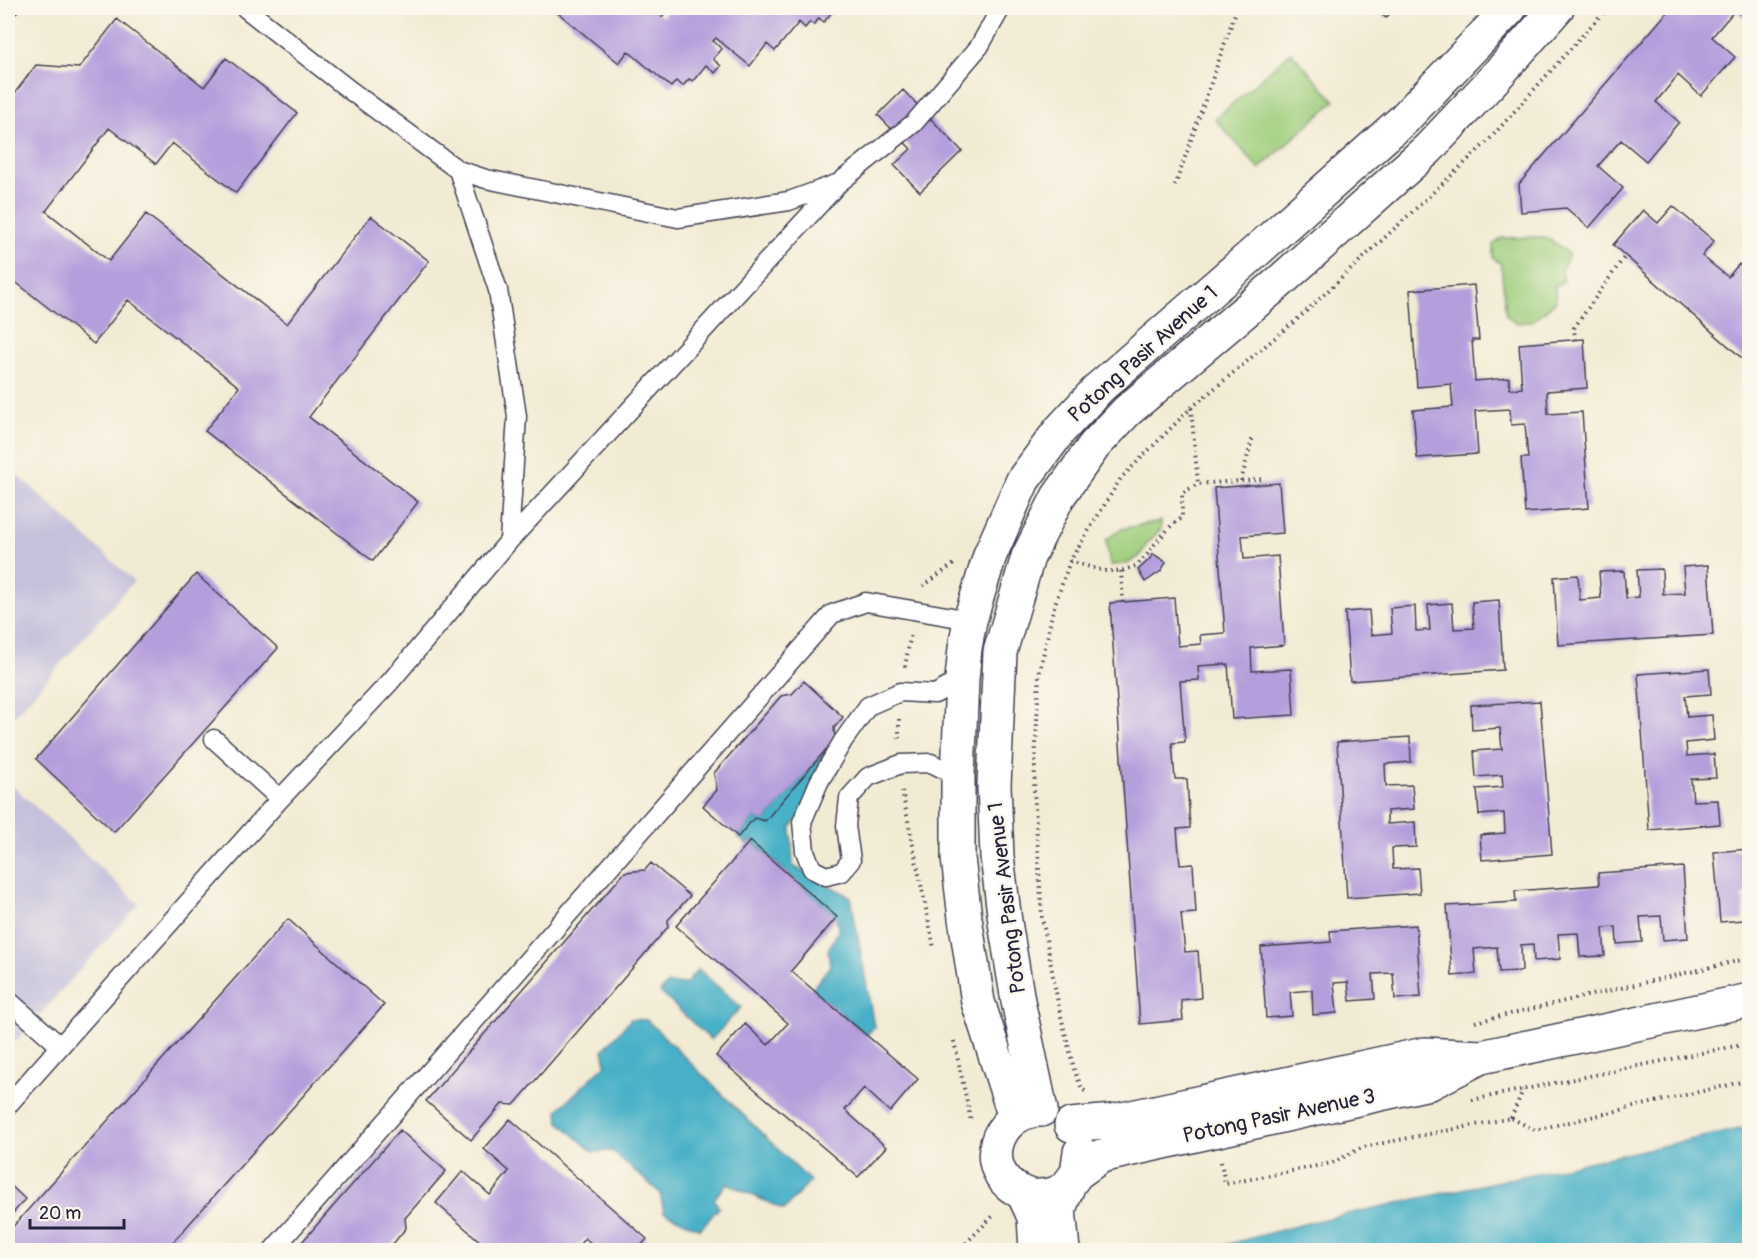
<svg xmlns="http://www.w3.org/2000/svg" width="1757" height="1258" viewBox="0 0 1757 1258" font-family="Pangolin,sans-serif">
<rect width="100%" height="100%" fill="#fbf7ec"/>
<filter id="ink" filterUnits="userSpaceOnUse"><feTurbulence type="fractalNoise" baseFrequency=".0167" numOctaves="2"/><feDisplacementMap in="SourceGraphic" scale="12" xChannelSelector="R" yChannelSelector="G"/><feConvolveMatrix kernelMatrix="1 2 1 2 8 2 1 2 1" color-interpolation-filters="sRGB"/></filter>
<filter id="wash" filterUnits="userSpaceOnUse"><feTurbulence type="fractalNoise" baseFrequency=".008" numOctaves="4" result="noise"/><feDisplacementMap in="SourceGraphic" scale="24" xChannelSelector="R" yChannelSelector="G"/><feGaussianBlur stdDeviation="1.35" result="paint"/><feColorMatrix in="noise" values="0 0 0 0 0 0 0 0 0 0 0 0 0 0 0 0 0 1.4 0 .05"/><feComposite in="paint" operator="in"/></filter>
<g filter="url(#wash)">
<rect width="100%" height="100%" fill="#f2ebd4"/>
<path fill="#c5c0db" d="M8,466L134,581L8,723Z
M8,781L139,904L8,1050Z"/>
<path fill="#9fcd7b" stroke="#60785b" stroke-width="1.5" d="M1291,52L1335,101L1259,169L1215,119Z
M1544,237L1557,244L1569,254L1562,270L1564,281L1555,286L1556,301L1532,322L1515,323L1506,315L1501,264L1493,258V245L1502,238Z
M1161,521V529L1147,544L1140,556L1127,564L1110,565L1106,540L1121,529Z"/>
<path fill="#48b1c7" stroke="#356a81" stroke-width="1.5" d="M835,739L836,775L791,827L793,866L851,897L874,1027L867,1035L812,989L830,966L828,950L838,932L837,917L751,841L747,844L738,837L754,818L765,821Z
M698,969L741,1007L711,1040L660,992L667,984H686Z
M631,1019L647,1020L810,1181L784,1210L727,1183L714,1199L719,1208L700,1229L664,1212L660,1193L612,1151L593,1152L559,1122L558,1110L606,1064L603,1050Z
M1749,1127V1250H1206L1315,1221Z"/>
<g id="blocks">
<path fill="#b59edc" d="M8,8H20L8,24Z
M552,8H651L662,17L669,8H835L824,22L819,18L814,25L810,22L805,28L799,22L775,51L767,44L750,66L716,38L713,41L722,49L713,59L721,66L715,73L706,65L693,81L689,79L683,86L676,81L671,87L628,51L619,63Z
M1374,8H1395L1386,18Z
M1671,8H1750V23L1735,10L1712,37L1735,57L1701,96L1678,75L1656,102L1679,122L1646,161L1621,140L1598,166L1623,188L1589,228L1566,208L1521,212L1519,184Z
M117,19L204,87L226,58L297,113L236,193L172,143L156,164L109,128L46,211L109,261L146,214L287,324L371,216L429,261L309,417L418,502L373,561L205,431L239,387L128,300L94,344L8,276V102L36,65L79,68Z
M903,90L962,151L920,192L894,165L911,149L878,115Z
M1673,206L1714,241L1702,256L1728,277L1739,264L1750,274V365L1613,245L1643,210L1658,223Z
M1474,285L1479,340H1472L1475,381L1509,378L1510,389L1522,388L1519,344L1584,339L1587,388L1547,391L1548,414L1582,412L1589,508L1525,513L1521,458H1528L1525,424L1511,425L1510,409L1475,411L1478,454L1417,458L1413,410L1453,407L1451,384L1417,387L1410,290Z
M1279,483L1283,533L1242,536L1244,559L1278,556L1284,645L1251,648L1252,671L1291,669L1294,715L1232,719L1228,664L1198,666L1199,680L1180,681L1185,742L1172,743L1175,779H1187L1190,828L1177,829L1180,865L1193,864L1196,913L1181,914L1185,952L1198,951L1201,998L1181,1000L1183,1020L1140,1024L1110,603L1174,598L1178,646L1201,644L1200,635L1225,633L1214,488Z
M1153,554L1166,562L1161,571L1145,582L1138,570L1149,560Z
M1708,565L1713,635L1558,645L1554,577L1578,575L1580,600L1601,598L1599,572L1624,571L1626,598L1639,597L1637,570L1662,569L1663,594L1685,593L1683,567Z
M196,574L278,648L114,832L36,759Z
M1499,600L1503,670L1350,681L1345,612L1369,610L1371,635L1392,633L1390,608L1415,606L1416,631L1430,630L1428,605L1452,603L1454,629L1474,628L1472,602Z
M1709,669L1711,694L1685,696L1687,717L1712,715L1714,740L1686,743L1687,756L1714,754L1716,778L1691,779L1693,801L1718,800L1720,824L1649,830L1638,674Z
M804,681L843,717L834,728L835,739L765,821L754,818L738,837L703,806L717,790L714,773L781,696L792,694Z
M1540,701L1552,854L1482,860L1480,835L1505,833L1504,813L1479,815L1477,789L1503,787L1502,775L1476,777L1474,751L1502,749L1500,728L1472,730L1471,705Z
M1410,737L1411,762L1385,764L1386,786L1412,785L1414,809L1387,811V824L1415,822L1416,847L1392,848L1393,869L1418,868L1420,893L1347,898L1337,742Z
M750,841L837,917L791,971L918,1079L890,1112L864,1088L845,1110L886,1147L858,1177L716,1056L745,1024L768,1045L788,1023L676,926Z
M1750,849V894L1743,895L1744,920L1720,922L1714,852Z
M651,863L690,896L668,920V927L514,1105L502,1104L471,1140L426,1101L625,872L645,870Z
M1683,867L1688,938L1663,940L1661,916L1640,917L1642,942L1617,944L1616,927L1603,928L1605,956L1580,957L1578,933L1558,934L1560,959L1534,961L1533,944L1521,945L1522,971L1499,972L1497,947L1474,949L1476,974L1452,976L1447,906L1516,902L1515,891L1599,885L1598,873Z
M288,919L384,1005L166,1250H16L8,1243V1232Z
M1416,925L1421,997L1395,999L1393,973L1373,974L1375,999L1350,1001L1348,982L1334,983L1337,1013L1313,1015L1312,990L1290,992L1292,1016L1266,1018L1261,947L1331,942L1330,931Z
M510,1119L647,1239L637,1250H599L585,1238L575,1250H490L436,1203L463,1171L490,1195L509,1171L484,1149Z
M400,1130L446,1171L405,1218L406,1228L388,1250H295Z
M8,1183L25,1199L8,1219Z"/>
</g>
</g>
<g filter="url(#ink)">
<use href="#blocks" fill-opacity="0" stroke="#414052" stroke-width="1.5"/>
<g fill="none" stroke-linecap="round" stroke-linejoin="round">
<defs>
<path id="lane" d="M245,8L351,91L458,170L486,179L678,218L789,201L836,184
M458,170L498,290L517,416L509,541
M214,739L280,799
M958,776L931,763L901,764L868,777L849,798L846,826L851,860L842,872L826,876L812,869L805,851L802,822L819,782L843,741L868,706L900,692L935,694L962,679
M8,1000L59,1045
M8,1105L280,799L390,682L509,541L840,182L914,123L979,47L1001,8
M273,1250L832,614L866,602L970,620"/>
<path id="street" d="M1036,1110C995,1115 979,1168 1017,1190C1024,1194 1031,1197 1039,1196C1045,1196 1052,1195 1057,1193C1061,1191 1065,1187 1069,1184
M1041,1110L1018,1001L1005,922L997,856L994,785L1000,652L1028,557L1058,497L1094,446L1127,411L1276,285L1428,149L1493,80L1557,8
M1015,1117L978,1002L965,918L958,858V776L962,679L965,648L970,620L990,555L1023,480L1060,430L1100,387L1252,255L1403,120L1510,8
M1071,1125L1113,1121L1425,1054L1481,1057L1750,1000
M1077,1173L1101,1156L1430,1083L1479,1058
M1023,1193L1034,1217L1036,1250
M1063,1250L1059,1209L1069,1184L1077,1173L1080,1152"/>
</defs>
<use href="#lane" stroke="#414052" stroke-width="21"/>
<use href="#street" stroke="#414052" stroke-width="36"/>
<path stroke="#414052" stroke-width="4" stroke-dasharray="1.5 4.5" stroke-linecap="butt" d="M1175,186L1237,8
M1575,340L1574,328L1625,256
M1191,408L1198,484L1264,479
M1241,481L1253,436
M1070,561L1104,571H1121L1136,566L1147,555L1153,546L1171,526L1182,518V493L1198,484
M1121,571L1123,602
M923,586L954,564
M905,667L911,633
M899,719V742
M902,791L934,948
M1475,1022L1750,958
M954,1041L971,1121
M1085,1091L1082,1089L1074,1069L1059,1008L1042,917L1034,790L1039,675L1053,610L1070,561L1121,478L1191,408L1300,317L1488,141L1607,8
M1472,1100L1750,1043
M1511,1118L1523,1090
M1221,1162L1225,1184L1332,1163L1363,1147L1511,1118L1535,1130L1750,1080
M956,1250L965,1244L995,1214"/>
<use href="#lane" stroke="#fff" stroke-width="18"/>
<use href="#street" stroke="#fff" stroke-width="33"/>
</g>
</g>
<g text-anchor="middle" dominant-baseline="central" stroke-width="4.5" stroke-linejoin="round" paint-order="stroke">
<g font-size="21" fill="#22223b" stroke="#fbf7ec">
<text transform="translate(1143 354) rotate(-42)">Potong Pasir Avenue 1</text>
<text transform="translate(1007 898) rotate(-97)">Potong Pasir Avenue 1</text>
<text transform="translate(1279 1116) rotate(-12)">Potong Pasir Avenue 3</text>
</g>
</g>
<rect width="1757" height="1258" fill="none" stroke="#fbf7ec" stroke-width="30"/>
<path d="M30 1219v9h94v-9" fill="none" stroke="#22223b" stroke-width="3"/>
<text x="39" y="1219" font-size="18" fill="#22223b" stroke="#fbf7ec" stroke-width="4.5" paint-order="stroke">20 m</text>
</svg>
